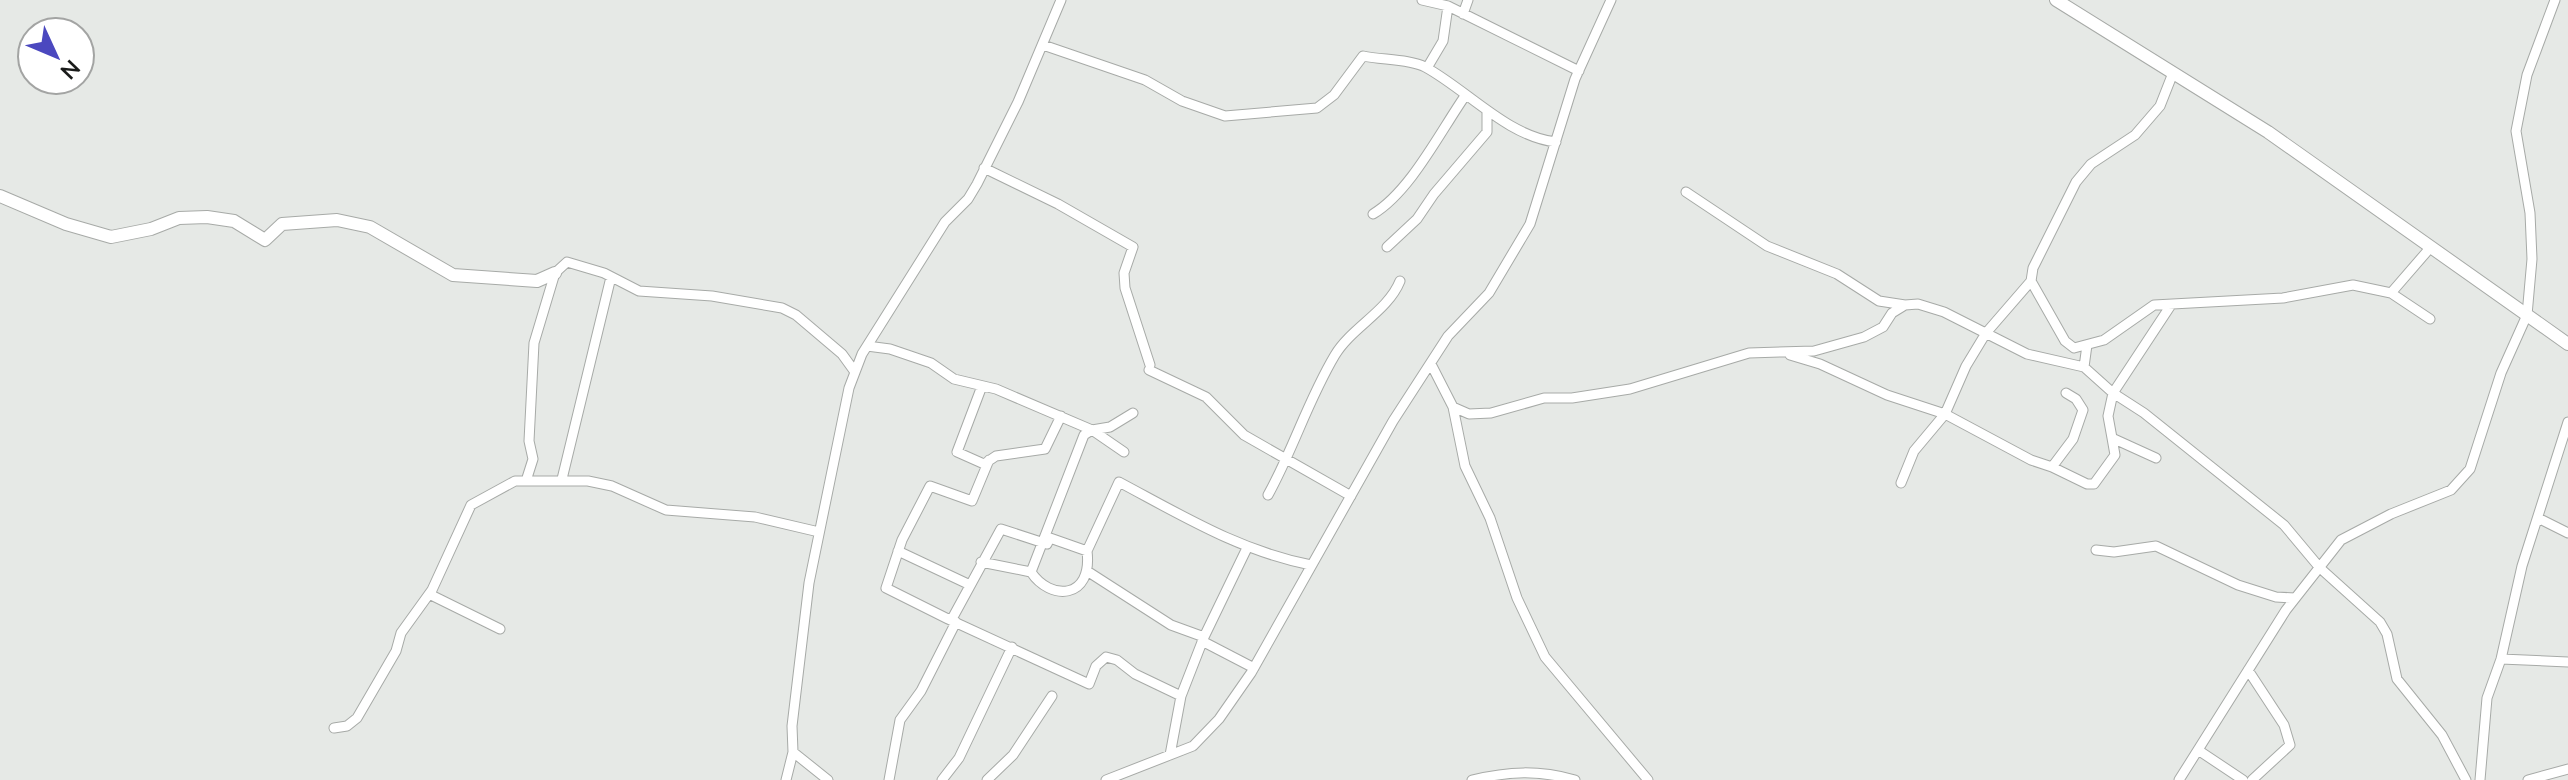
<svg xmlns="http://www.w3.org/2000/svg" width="2568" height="780" viewBox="0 0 2568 780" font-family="Mulish,sans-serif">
<rect width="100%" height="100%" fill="#e6e9e6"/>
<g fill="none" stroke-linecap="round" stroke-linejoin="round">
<defs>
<path id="street" d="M1422,0L1448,6L1579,71
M1463,14L1468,0
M1043,45L1145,80L1182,101L1225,116L1317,108L1334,95L1363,56C1381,60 1410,59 1425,67C1466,89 1508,137 1556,142
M1427,68L1443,41L1448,6
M984,168L1058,204L1133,247L1124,273L1125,288L1150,365
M1686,192L1767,246L1837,274L1879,301L1905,305
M1373,214C1410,192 1440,132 1465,96
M1387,247L1417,219L1434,194L1487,132V111
M2031,281L2065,341L2074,348L2104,340L2154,305L2283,298L2353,285L2391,293L2430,248
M2391,293L2430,319
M2171,305L2113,393L2144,413L2284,525L2320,568L2380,622L2387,634L2397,679L2442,735L2466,780
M2087,345L2084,367L2113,393L2108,416L2112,438L2156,458
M867,346L890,349L931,363L954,379L996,389L1092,430L1110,427L1133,413
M1790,355L1820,364L1887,395L1945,414L2031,460L2052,467L2073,439L2083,410L2076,399L2066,393
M1432,366L1453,407L1469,414L1491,413L1544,398H1572L1630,389L1749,353L1814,351L1864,337L1883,327L1892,313L1905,305L1918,304L1944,312L2027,354L2084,367
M1149,370L1206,397L1244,435L1351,496
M982,386L957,452L984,464L996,456L1045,449L1061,416
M1453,407L1465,466L1490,518L1517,598L1545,657L1648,780
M989,460L972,501L930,486L902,540L886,588L948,619L953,617L1001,529L1047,544L1050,538L1087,551L1119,482C1183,516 1240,551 1311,565
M2052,467L2087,484H2094L2115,455L2112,438
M562,479L611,277
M526,481L533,459L529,441L534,343L555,273L567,262L604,273L639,291L712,296L782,308L796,315L842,354L855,372
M1901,483L1914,451L1945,414L1966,366L1986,333L2031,281L2033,268L2076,182L2091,164L2135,135L2160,106L2173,73
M1268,495C1293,450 1308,400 1335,355C1351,328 1388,311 1400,281
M2538,518L2568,533
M2096,550L2114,552L2156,546L2238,585L2276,597L2295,598
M898,551L968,584
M1087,551C1093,600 1050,601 1031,572L1084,435L1092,430L1124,452
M981,562L1031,572
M1087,571L1171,625L1204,637L1181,696
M429,594L500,629
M948,619L1089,684L1096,666L1106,657L1117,660L1135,674L1181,696L1170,755
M1204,637L1247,548
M1202,641L1254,668
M2501,659L2568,662
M2248,670L2284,725L2290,745L2252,780
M334,728L347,726L357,718L396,651L401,633L432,590L471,505L515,481H588L612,486L666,510L755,517L819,532
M2198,750L2243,780
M793,752L828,780
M786,780L793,752L792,726L809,583L849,388L862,354L945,222L968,199L977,184L1018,102L1061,0
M889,780L900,720L921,691L956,622
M942,780L959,758L1012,647
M987,780L1013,755L1052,696
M1106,780L1193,746L1219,719L1251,673L1393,421L1448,336L1489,293L1530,224L1575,79L1611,0
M1472,780C1509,771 1539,770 1575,780
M2179,780L2286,610L2341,540L2391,514L2451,490L2470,469L2501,373L2527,315L2532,259L2530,213L2516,131L2527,75L2555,0
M2480,780L2487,698L2501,659L2522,566L2568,422
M2528,780L2568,769"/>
<path id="secondary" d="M2056,0L2268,132L2568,344
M0,196L66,224L111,237L151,229L179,218L207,217L234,221L265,240L282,224L337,220L370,227L453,275L537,281L555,273"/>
</defs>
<use href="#street" stroke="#a7aaa7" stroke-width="11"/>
<use href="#secondary" stroke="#a7aaa7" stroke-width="14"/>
<use href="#street" stroke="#fff" stroke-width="9"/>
<use href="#secondary" stroke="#fff" stroke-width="12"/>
</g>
<g transform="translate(56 56) rotate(134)"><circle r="38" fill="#ffffff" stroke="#a3a4a3" stroke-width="2"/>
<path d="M0-6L14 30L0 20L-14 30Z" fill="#4b48bf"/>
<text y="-12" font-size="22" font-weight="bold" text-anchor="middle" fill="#1a1b1a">N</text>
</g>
</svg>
